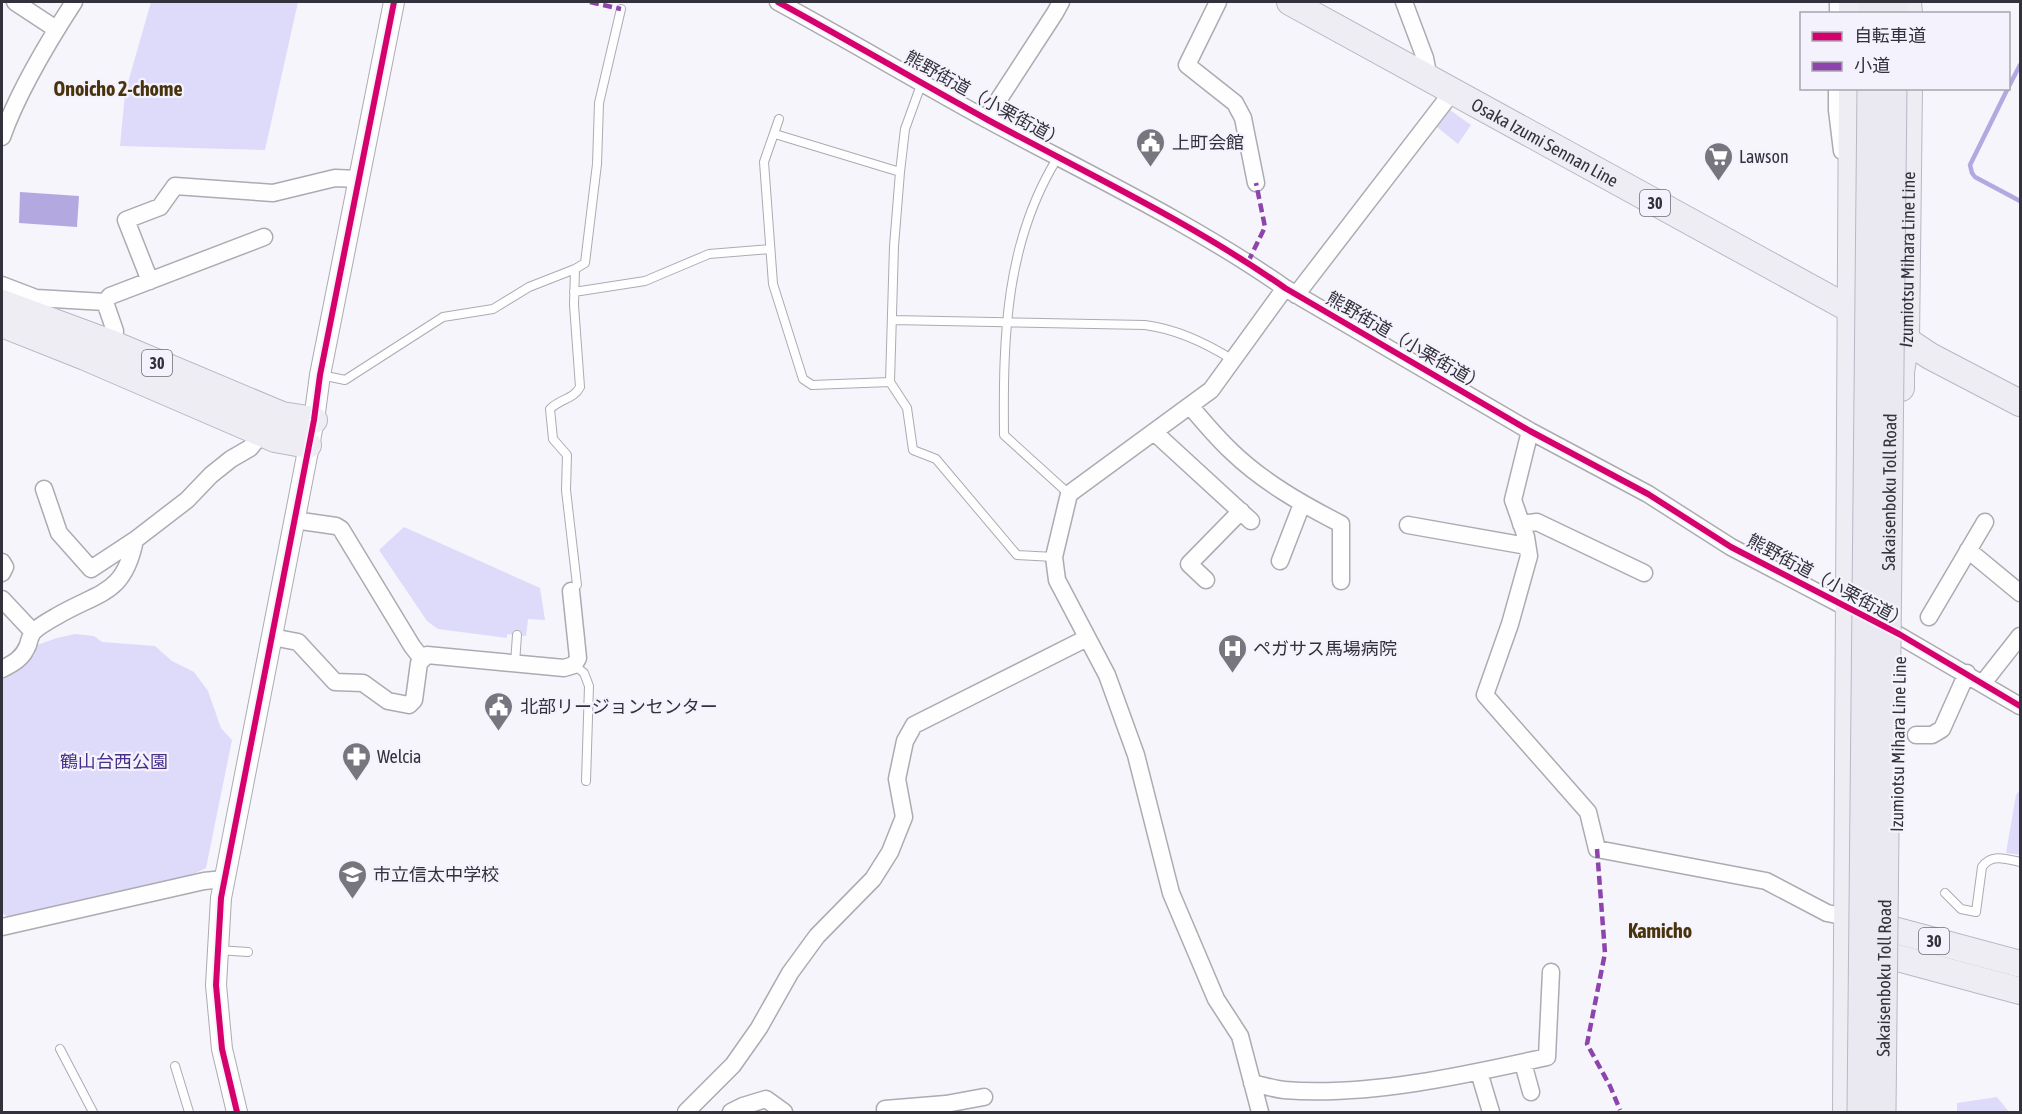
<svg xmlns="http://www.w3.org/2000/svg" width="2022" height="1114" viewBox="0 0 2022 1114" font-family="'Asap Condensed','Noto Sans JP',sans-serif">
<rect width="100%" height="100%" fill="#f6f5fb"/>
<path fill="#dedafa" d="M151,2H298L265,150L120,146L125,93Z
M1450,110L1471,125L1458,144L1437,127Z
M404,527L540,588L545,620L528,619L526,636L507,634V638L438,629L427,621L379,550Z
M75,634L94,636L102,642L155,646L172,661L194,672L208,691L221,728L232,740L206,868L185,878L8,917L2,913V674L35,655L34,646L57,638Z
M2020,790V855L2006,853L2016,795Z
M1997,1097L2009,1112H1957V1103Z"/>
<path fill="#b3a9e0" d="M20,192L79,196L77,227L19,223Z"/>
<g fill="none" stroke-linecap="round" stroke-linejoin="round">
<path stroke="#b3a9e0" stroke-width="4.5" d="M2008,88L1970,165L1972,173L1975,177L2020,201
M2008,88L2020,65"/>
<defs>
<path id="service" d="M779,119L764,162L773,284L803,379L812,385L890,382L907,408L913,450L936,459L1017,555L1054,557
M775,134L900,172
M1058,157C1005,242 1003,338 1004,435L1069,494
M574,292L645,281L709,254L770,249
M892,320L1145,325C1176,329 1206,343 1233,360
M321,375L345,380L443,317L493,309L529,287L575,269L585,263L597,164L599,103L621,9
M890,382L894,246L900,172L905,129L922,82
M571,591L577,585L566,490L567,455L553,439L550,409C561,398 573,400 580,387L574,305L575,269
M515,663L517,635
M574,665L584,673L589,686L586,781
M1945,893L1961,909L1976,912L1982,867C1991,853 2007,859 2020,862
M217,950L248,952
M60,1049L93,1112
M175,1066L189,1112"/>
<path id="minor" d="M15,2L56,29
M778,2C848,40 917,81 988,120C1088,174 1192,223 1285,288L1530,431L1648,494L1731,547L1855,612
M1218,2L1187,65L1235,103L1243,118L1256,183
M1404,2L1425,58L1429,78
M1838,14V2
M1837,88V110L1842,151
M986,119L1055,13L1061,2
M2,137C18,92 48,42 74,2
M150,281L126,220L160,207L175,186L273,193L335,178L359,179
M2,285L36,298L105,302L115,331L113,344
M1296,295L1453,91
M105,302L110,296L264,237
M1190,406C1203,421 1216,437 1231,451C1263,482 1302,504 1341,524V581
M1530,431L1513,500L1526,537L1529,556L1510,624L1485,695L1588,812L1597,849L1766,881L1827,913L1847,917
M1154,432L1251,521
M44,489L59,533L91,569L135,540
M294,520L336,526L341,529L412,646L422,659
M1521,524L1537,522L1644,573
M1408,525L1527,546
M1968,550L2020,593
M1280,561L1302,504
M2,562L5,567L2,573
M1206,580L1189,564L1241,511
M2,599L33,632
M1929,617L1985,522
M1881,625L2020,706
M272,637L298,642L335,682L363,683L388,701L409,705L414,700L419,663L427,655L564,668L574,665L578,658L571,591
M2,669C14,663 23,658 28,645C29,641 31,635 33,632C39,626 50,620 57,616C100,591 124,595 135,540L187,500L211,475L231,459L250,448L262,433
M1983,683L2020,636
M1916,735H1932L1942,729L1967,673
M2,927L204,881L224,879
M1523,1063L1531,1092
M1479,1072L1491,1112
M1252,1083C1263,1085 1273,1089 1284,1090C1367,1097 1466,1075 1547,1057L1551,972
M885,1109L946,1104L984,1097
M686,1112L733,1065L759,1028L790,973L817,936L873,879L890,852L904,817L897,779L905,741L914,725L1087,638
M731,1112L743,1106L766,1099L784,1112
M1260,1112L1240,1036L1216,999L1171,893L1136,755L1107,675L1057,580L1054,557L1069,494L1211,390L1285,288"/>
<path id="tertiary" d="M237,1112L222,1049L216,985L221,898L314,420L320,375L394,2"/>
<g id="primary">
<path id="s1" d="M1290,2L1906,340L1930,356L2020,403"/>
<path d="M1908,2L1909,14"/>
<path d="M1852,14V2"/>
<path d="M2,303L113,344L282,415L314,420"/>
<path d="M2,324L85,357L275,439L308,445"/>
<path id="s2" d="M1901,388V372L1906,340L1909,88"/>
<path d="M1864,922L2020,964"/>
<path d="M1864,949L2020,991"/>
<path d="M1846,1112L1852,88"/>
</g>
<path id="trunk" d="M1872,14V2
M1894,14V2"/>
</defs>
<use href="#service" stroke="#acabb2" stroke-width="10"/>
<use href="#minor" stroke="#acabb2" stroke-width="19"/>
<use href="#tertiary" stroke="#acabb2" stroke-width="22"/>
<use href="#primary" stroke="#bab7c4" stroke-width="28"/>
<use href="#trunk" stroke="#bab7c4" stroke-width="29"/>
<use href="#service" stroke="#fefefe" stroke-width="8"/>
<use href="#minor" stroke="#fefefe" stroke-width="16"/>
<use href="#tertiary" stroke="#fefefe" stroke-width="20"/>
<use href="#primary" stroke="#eeedf3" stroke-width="26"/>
<use href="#trunk" stroke="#eae8f0" stroke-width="27"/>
<defs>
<g id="trunk-bridge">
<path d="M1861,1112L1871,88"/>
<path id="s3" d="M1882,1112L1893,88"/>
</g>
</defs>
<use href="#trunk-bridge" stroke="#bab7c4" stroke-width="29" stroke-linecap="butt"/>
<use href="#trunk-bridge" stroke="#eae8f0" stroke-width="27"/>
<path stroke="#8e44ad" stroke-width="4.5" stroke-dasharray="9 4.5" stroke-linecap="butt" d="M590,2L621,9
M1248,262L1265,227L1256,183
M1597,849L1605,953L1587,1044L1610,1086L1620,1110"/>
<defs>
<path id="cycleway" d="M778,2C848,40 917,81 988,120C1088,174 1192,223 1285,288L1530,431L1648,494L1731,547L1899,634L2020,706
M237,1112L222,1049L216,985L221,898L314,420L320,375L394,2"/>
</defs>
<use href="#cycleway" stroke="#f4f3fd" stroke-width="10"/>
<use href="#cycleway" stroke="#d6006c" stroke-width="6"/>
</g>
<defs>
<symbol id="civic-pin" viewBox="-11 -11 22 30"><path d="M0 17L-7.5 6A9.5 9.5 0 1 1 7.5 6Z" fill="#77767e" stroke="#f4f3fd"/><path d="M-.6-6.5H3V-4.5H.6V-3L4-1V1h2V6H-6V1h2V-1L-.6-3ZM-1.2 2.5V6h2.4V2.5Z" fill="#fff"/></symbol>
<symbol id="supermarket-pin" viewBox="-11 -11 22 30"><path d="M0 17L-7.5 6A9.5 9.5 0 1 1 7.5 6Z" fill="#77767e" stroke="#f4f3fd"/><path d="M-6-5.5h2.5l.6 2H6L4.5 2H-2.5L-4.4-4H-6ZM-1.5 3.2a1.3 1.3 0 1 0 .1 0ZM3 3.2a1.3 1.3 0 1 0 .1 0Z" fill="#fff"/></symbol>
<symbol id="hospital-pin" viewBox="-11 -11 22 30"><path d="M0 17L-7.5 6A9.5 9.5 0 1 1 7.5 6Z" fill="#77767e" stroke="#f4f3fd"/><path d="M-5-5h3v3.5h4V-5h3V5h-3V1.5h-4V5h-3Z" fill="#fff"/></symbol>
<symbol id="pharmacy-pin" viewBox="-11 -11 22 30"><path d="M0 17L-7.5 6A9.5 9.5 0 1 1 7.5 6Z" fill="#77767e" stroke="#f4f3fd"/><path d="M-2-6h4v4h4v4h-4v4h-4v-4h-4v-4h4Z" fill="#fff"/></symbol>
<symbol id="school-pin" viewBox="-11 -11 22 30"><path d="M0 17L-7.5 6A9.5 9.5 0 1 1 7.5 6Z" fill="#77767e" stroke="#f4f3fd"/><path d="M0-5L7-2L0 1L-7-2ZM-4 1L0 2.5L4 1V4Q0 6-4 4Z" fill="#fff"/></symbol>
</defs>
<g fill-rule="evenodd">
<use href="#civic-pin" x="1134" y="126" width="33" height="45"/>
<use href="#supermarket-pin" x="1702" y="140" width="33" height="45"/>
<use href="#hospital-pin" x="1216" y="632" width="33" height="45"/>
<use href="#civic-pin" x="482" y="690" width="33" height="45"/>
<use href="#pharmacy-pin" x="340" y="740" width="33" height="45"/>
<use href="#school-pin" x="336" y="858" width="33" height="45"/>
</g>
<g text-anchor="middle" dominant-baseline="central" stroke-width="4.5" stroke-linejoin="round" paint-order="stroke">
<g fill="#f4f3fd" stroke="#6d6b75" stroke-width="1.5">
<rect x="1640" y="190" width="30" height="26" rx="4.5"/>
<rect x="142" y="350" width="30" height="26" rx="4.5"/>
<rect x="1919" y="928" width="30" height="26" rx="4.5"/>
</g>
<g font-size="16" font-weight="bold" fill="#33313b">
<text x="1655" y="203">30</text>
<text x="157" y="363">30</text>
<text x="1934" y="941">30</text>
</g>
<g font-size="18" fill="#33313b" stroke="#f4f3fd">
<text transform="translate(985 99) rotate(29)">熊野街道（小栗街道）</text>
<text stroke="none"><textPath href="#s1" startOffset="291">Osaka Izumi Sennan Line</textPath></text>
<text stroke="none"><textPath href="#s2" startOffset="129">Izumiotsu Mihara Line Line</textPath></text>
<text transform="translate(1406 341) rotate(30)">熊野街道（小栗街道）</text>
<text stroke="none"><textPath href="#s3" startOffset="620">Sakaisenboku Toll Road</textPath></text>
<text transform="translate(1828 581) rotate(28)">熊野街道（小栗街道）</text>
<text transform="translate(1898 744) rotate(-89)">Izumiotsu Mihara Line Line</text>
<text stroke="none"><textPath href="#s3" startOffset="134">Sakaisenboku Toll Road</textPath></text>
</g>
<g font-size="18" fill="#33313b" stroke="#f4f3fd" text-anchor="start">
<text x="1172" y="142">上町会館</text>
<text x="1739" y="156">Lawson</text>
<text x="1253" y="648">ペガサス馬場病院</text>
<text x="520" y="706">北部リージョンセンター</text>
<text x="377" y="756">Welcia</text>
<text x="373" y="874">市立信太中学校</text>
</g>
<g font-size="18" fill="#482f88" stroke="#f4f3fd">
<text x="114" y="761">鶴山台西公園</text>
</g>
<g font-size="20" font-weight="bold" fill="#48330d" stroke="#f4f3fd">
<text x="118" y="88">Onoicho 2-chome</text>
<text x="1660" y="930">Kamicho</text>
</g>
</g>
<rect width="2022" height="1114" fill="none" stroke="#33313b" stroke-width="6"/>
<rect x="1800" y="12" width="210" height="78" fill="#f4f3fd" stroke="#a7a5af" stroke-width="1.5"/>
<rect x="1812" y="32" width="30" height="9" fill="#d6006c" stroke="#a7a5af" stroke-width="1.5"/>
<text x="1854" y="42" font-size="18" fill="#33313b">自転車道</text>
<rect x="1812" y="62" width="30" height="9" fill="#8e44ad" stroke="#a7a5af" stroke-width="1.5"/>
<text x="1854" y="72" font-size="18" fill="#33313b">小道</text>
</svg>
